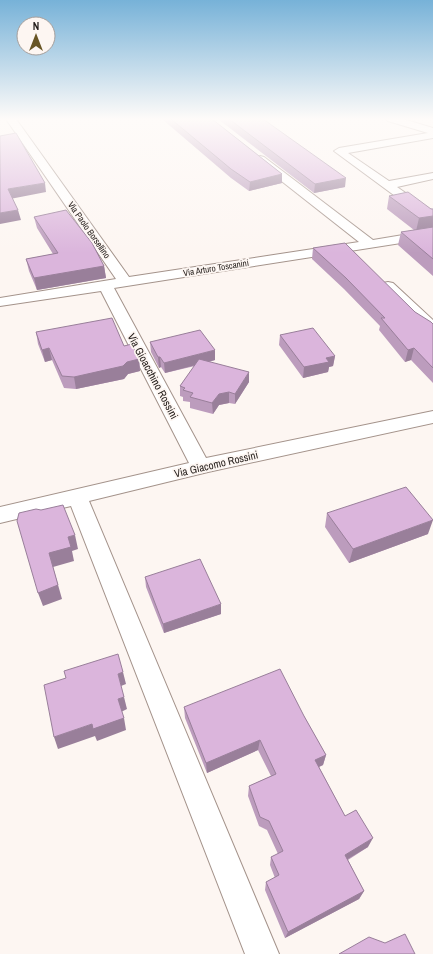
<svg xmlns="http://www.w3.org/2000/svg" width="433" height="954" viewBox="0 0 433 954" font-family="'Archivo Narrow',sans-serif">
<rect width="100%" height="100%" fill="#fdf6f2"/>
<g fill="none" stroke-linecap="round" stroke-linejoin="round">
<defs>
<path id="street" d="M6,119H16L129,277L359,242L256,161L255,159L260,156L264,157L373,240L433,230V238L114,288L206,458L433,411V423L208,472L89,501L279,954H245L71,506L0,523V507L189,463L101,291L0,306V298L116,279Z
M386,119H403L433,128V138L348,153L389,181L433,173V179L397,187L433,212V222L429,221L334,151L339,148L428,133L388,121Z
M388,282L393,283L433,320V334L427,332L383,289L381,286L383,283Z"/>
</defs>
<use href="#street" stroke="#a4938b" stroke-width="2"/>
<use href="#street" fill="#fff" fill-rule="evenodd"/>
</g>
<path fill="#bc9cbd" d="M162,119H212L282,174V183L249,191L231,178Z
M218,119H263L345,187L314,193Z
M389,196L433,209V276L398,245L401,232L414,230L387,209Z
M34,217L104,266L106,278L37,290L29,271L26,259L53,254L37,228Z
M313,248L433,324V383L411,360L405,362L379,330L380,326L344,289L312,259Z
M36,332L124,346L139,359L140,371L128,374L124,379L76,389L64,388L52,360L45,362L38,344Z
M280,335L335,356L333,366L329,367L328,372L303,378L279,345Z
M150,342L215,360L209,362L249,382L235,404L229,403L219,405L213,414L190,408V402L183,401V397L180,396V386L195,366L165,373L161,367L159,368L151,352Z
M327,513L428,534L349,563L325,527Z
M145,577L221,614L164,633L146,587Z
M184,707L304,716L326,755L323,765L319,767L345,816L368,847L348,860L364,891L359,899L285,938L265,890L266,882L275,878L270,865L271,857L278,854L267,830L259,826L248,796L249,786L271,776L258,750L207,773L185,718Z"/>
<path fill="#997f9a" d="M282,174V183L249,191L250,182Z
M346,178L345,187L314,193L315,184Z
M45,183L46,192L10,199L8,189Z
M18,210L21,220L0,224V213Z
M433,216V229L416,231L419,218Z
M104,266L106,278L37,290L34,278Z
M49,348L52,360L45,362L42,350Z
M414,348L411,360L405,362L408,350Z
M215,350V360L165,373L164,363Z
M335,356L333,366L329,367L328,372L303,378L304,367L326,358Z
M158,357H160L161,367L159,368Z
M139,359L140,371L128,374L124,379L76,389L74,377L127,362Z
M249,372V382L235,404V394Z
M229,392V403L219,405L213,414L212,403L219,394Z
M433,520L428,534L349,563L353,549Z
M75,535L78,549L72,551L74,561L53,567L62,599L43,606L38,593L49,553L68,537Z
M221,604V614L164,633L163,624Z
M123,672L126,684L121,686L118,674Z
M124,697L127,709L121,712L118,699Z
M124,718L126,730L97,741L95,736L58,749L54,737L92,724Z
M260,740L258,750L207,773L206,763Z
M326,755L323,765L312,770L315,760Z
M373,838L368,847L341,863L345,855Z
M364,891L359,899L285,938L288,932Z"/>
<path fill="#dbb5dc" stroke="#997f9a" d="M171,119H212L282,174L250,182L231,169Z
M229,119H263L346,178L315,184Z
M16,133L45,183L8,189L18,210L0,213V136Z
M408,192L431,209H433V216L419,218L389,196Z
M66,210L92,243L104,266L34,278L26,259L58,253L34,217Z
M433,227V259L401,232Z
M345,243L415,312L431,322L433,324V368L414,348L408,350L381,318H385L346,278L313,248Z
M112,318L124,346L132,344L139,359L127,362L123,366L74,377L62,376L49,348L42,350L36,332Z
M313,328L335,356L326,358L329,362L304,367L280,335Z
M200,330L215,350L164,363L160,357H158L150,342Z
M199,359L249,372L235,394L229,392L219,394L212,403L190,397L193,393L183,390L185,388L180,386Z
M406,487L433,520L353,549L327,513Z
M63,505L75,535L68,537L71,547L49,553L58,585L38,593L17,521L19,513L36,509L41,510Z
M200,559L221,604L163,624L145,577Z
M118,654L123,672L118,674L124,697L118,699L124,718L93,729L92,724L54,737L44,685L66,678L64,671Z
M280,669L304,716L326,755L315,760L345,816L356,810L373,838L345,855L364,891L288,932L266,882L279,875L271,857L283,851L269,821L260,817L249,786L276,774L260,740L206,763L184,707Z
M405,934L415,954H339L369,937L385,943Z"/>
<linearGradient id="sky" x2="0" y2="1"><stop stop-color="#77b2d8"/><stop offset="0.47" stop-color="#fefbf9"/><stop offset="1" stop-color="#fefbf9" stop-opacity="0"/></linearGradient>
<rect width="433" height="253" fill="url(#sky)"/>
<g text-anchor="middle" dominant-baseline="central" stroke-width="3.5" stroke-linejoin="round" paint-order="stroke">
<g font-size="9" fill="#231d1a" stroke="#fdf6f2">
<text transform="translate(89 230) rotate(55)">Via Paolo Borsellino</text>
<text transform="translate(216 268) rotate(-9)">Via Arturo Toscanini</text>
</g>
<g font-size="11" fill="#231d1a" stroke="#fdf6f2">
<text transform="translate(153 376) rotate(62)">Via Gioacchino Rossini</text>
<text transform="translate(216 464) rotate(-13)">Via Giacomo Rossini</text>
</g>
</g>
<g transform="translate(36 36)"><circle r="19" fill="#fdf6f2" stroke="#a69f9c"/>
<path d="M0-3L7 15L0 10L-7 15Z" fill="#685524"/>
<text y="-6" font-size="11" font-weight="bold" text-anchor="middle" fill="#231d1a">N</text>
</g>
</svg>
